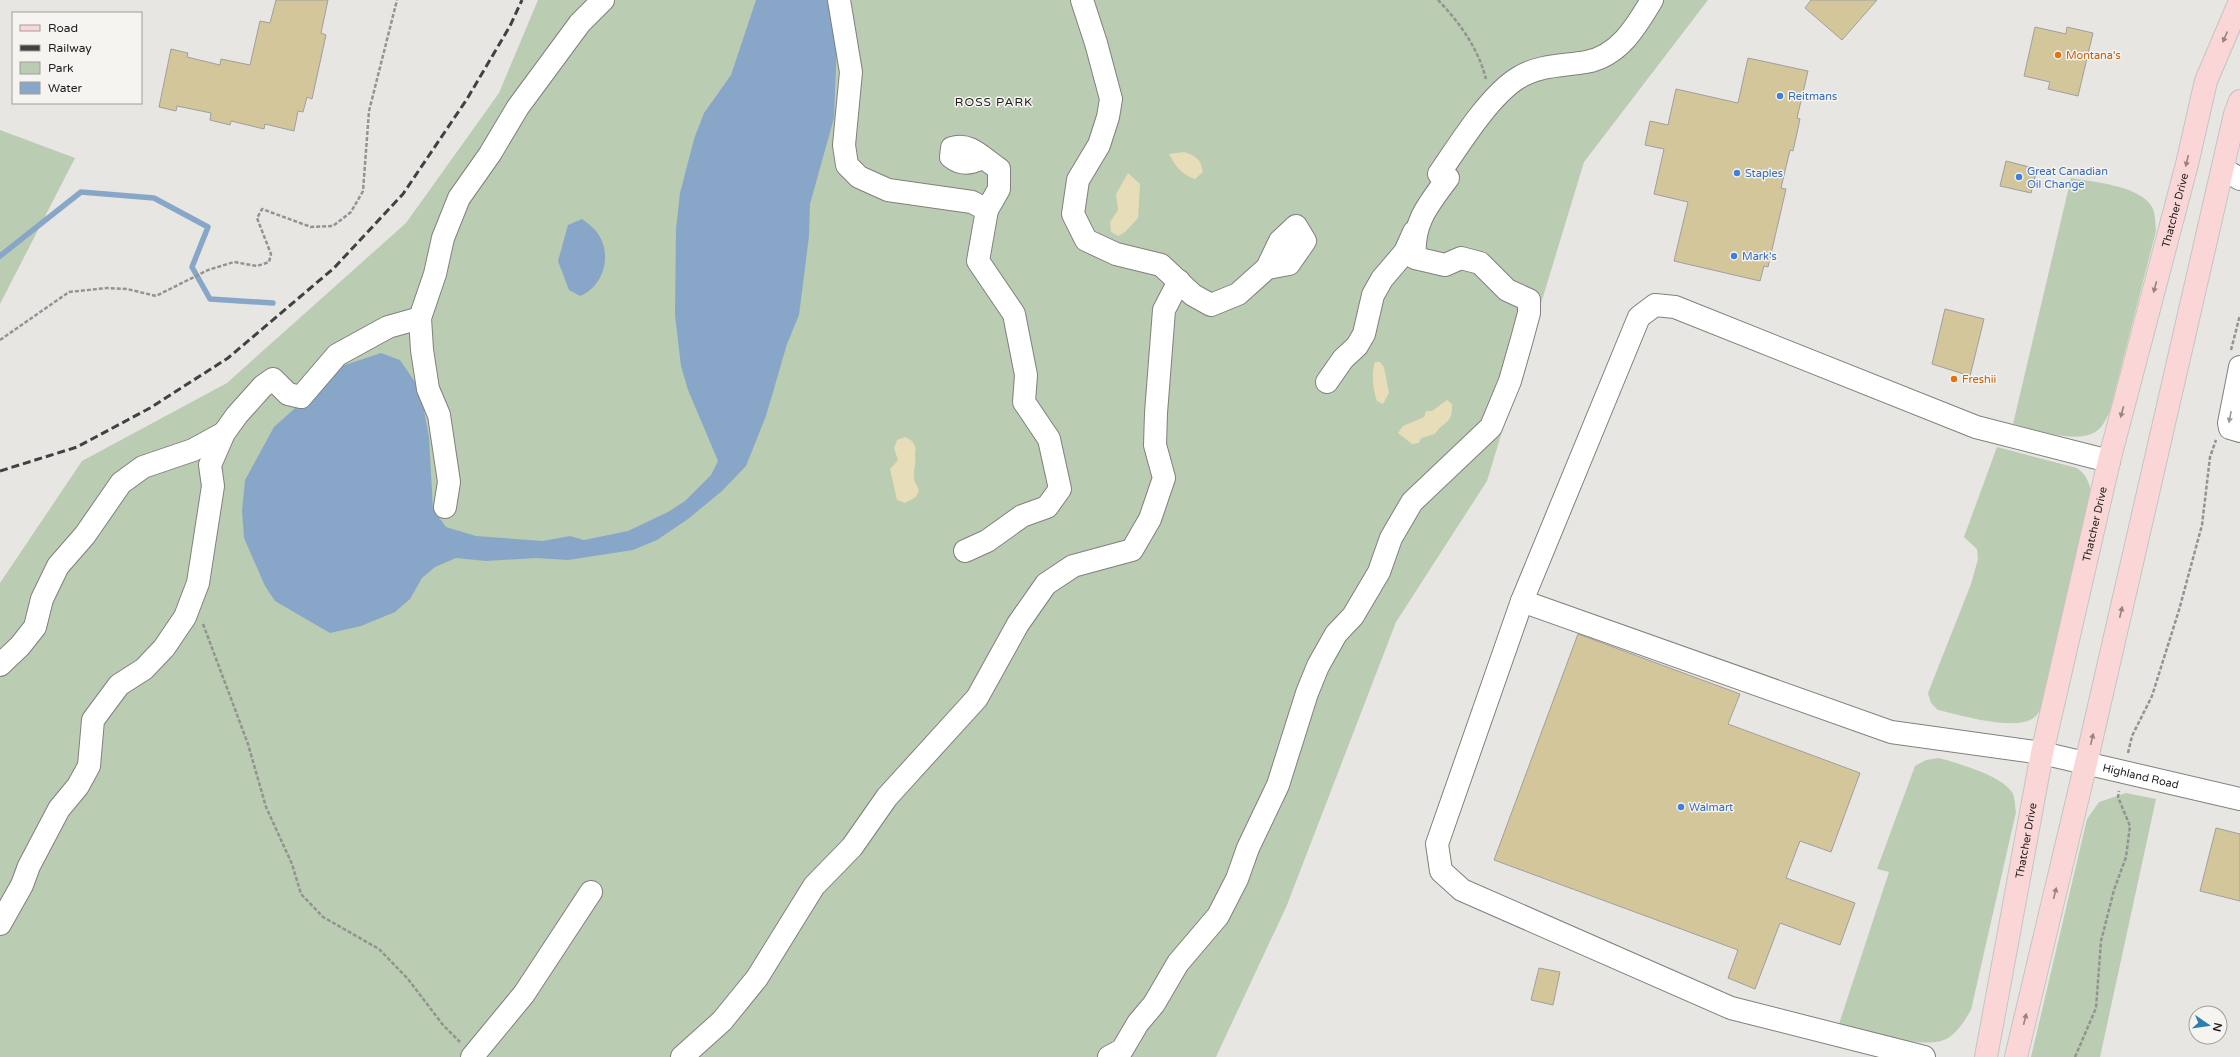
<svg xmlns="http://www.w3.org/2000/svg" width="2240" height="1057" viewBox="0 0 2240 1057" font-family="'Varela Round',sans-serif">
<rect width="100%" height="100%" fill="#e7e6e3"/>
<path fill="#baccb1" d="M538,0H1708L1584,162L1487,481L1396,622L1287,905L1216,1057H0V583L82,461L227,383L406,223L499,93Z
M0,130L75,158L0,304Z
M2071,178C2093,182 2135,185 2150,204C2156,211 2155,222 2156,231L2109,414C2106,418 2104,424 2101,427C2084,448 2035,429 2013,424Z
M1997,447L2077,468C2088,476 2090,485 2092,498L2044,699C2042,704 2040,712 2036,716C2019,733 1960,715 1938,710L1931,703L1928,693L1971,584L1978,559L1977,549L1964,537Z
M1939,758C1957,763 2004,776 2013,794C2015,799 2015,807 2016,812L1971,1010C1964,1021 1959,1031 1948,1038C1925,1052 1865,1030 1839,1024L1889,872L1877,869L1915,766L1926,760Z
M2126,793L2156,799L2100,1057H2031L2087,819L2099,802Z"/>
<path fill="#e7ddb8" d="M1184,152C1196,156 1201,159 1203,172L1195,179C1182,175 1175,166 1169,154Z
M1128,173L1140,184L1138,218L1125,232L1118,236L1111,232L1110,222L1118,210L1116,194Z
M1375,362H1380L1384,367L1389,393L1383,404L1377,401C1373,390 1371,374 1375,362Z
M1447,400L1452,404C1453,425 1444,420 1435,434L1421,438L1419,443L1412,444L1398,433L1403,426L1424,417L1426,411H1432Z
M905,437L912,441L916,448C914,454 916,460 915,465C913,478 913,478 919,490L916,497L905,503L897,500L890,469L898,460L894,448L897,440Z"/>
<path fill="#88a7c8" d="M756,0H829L837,42L834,118L810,204L809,236L799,315L787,344L766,416L746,466L722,491L688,519L657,540L633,550L568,560L536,558L486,561L456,558L435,567L422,578L410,599L395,612L361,626L330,633L275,601L265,586L244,538L242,511L245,480L274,427L342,366L381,353L400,360L415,382L423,405L429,437L433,509L446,527L476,536L543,541L570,536L584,540L628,531L668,512L685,501L711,475L718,461L688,390L681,366L675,315L676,229L680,193L694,139L704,113L731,75Z
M582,219C589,224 597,230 601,239C611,260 602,287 580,296L569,290L558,261L568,225Z"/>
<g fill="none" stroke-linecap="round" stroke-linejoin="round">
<path stroke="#88a7c8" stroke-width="5.5" d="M0,256L81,192L154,198L208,227L192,267L210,299L273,303"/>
</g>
<path fill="#d3c69b" stroke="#a09f9c" d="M276,0H328L321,33L326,35L312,99L307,97L303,112L298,111L294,131L265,124L264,129L231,121L230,125L210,120L211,113L177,106L176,111L159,107L171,49L188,53L187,57L220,65L221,59L250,65L260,21L270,23Z
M1811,0H1877L1842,40L1805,8Z
M2035,27L2066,34L2067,27L2093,33L2078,96L2048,89L2050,82L2024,76Z
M1748,58L1808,71L1797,118L1800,119L1793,151L1790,150L1781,188L1786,189L1768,267L1764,266L1760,281L1674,261L1688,202L1654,194L1664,149L1645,145L1650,121L1668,125L1676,89L1738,103Z
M2006,161L2037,169L2031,193L2000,186Z
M1945,309L1984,319L1970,376L1932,364Z
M1578,634L1740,694L1728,724L1860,773L1831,852L1800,841L1786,878L1855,903L1840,945L1780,923L1755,989L1728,978L1738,950L1494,860Z
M2216,828L2240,834V901L2200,891Z
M1539,968L1560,972L1553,1005L1531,1000Z"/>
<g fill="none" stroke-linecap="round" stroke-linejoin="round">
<defs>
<g id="minor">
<path d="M839,0L851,72L844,145L847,165L859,177L888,190L972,202L987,210"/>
<path d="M1082,0L1096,43L1111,99L1108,117L1099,145L1078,180L1073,214L1086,240L1116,254L1161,265L1193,295L1211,305L1238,294L1267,268L1280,241L1296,226L1305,241L1289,264L1267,268"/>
<path d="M2223,169L2240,179"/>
<path d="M2240,367L2229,423L2230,428L2240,431"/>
<path d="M1327,382L1343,359L1357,346L1364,334L1373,295L1382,279L1405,252L1414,232"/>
<path id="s1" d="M2109,461L1976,427L1675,307L1655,305L1639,317L1522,601L1891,732L2042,753L2240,799"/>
<path d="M445,507L449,482L439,415L428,389L422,350L420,318L435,274L443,238L459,198L490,154L518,107L580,23L603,0"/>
<path d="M965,551L987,541L1022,516L1047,507L1060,489L1049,439L1024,402L1026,375L1014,314L978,261L987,210L999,189V169C983,159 971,142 952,148L951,157C961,165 970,164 982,158"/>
<path d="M1522,601L1437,844L1441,871L1462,890L1731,1008L1924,1057"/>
<path d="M0,665L20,646L35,627L42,599L58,566L85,535L121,483L143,467L193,450L224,433"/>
<path d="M0,924L22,885L29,866L59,809L78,786L89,766L93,720L119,685L144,669L164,648L185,617L198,583L213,486L210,465L224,433L237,415L263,386L273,379L288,394L301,397L337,355L388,327L420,318"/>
<path d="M472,1057L524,994L591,892"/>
<path d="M682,1057L722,1021L757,978L814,886L852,847L887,797L977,698L1018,624L1046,584L1073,566L1132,550L1150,519L1164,478L1155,445L1156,413L1164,310L1179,281"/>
<path d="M1109,1057L1122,1050L1138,1023L1154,1004L1178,963L1218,916L1237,879L1248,848L1278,785L1307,693L1318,666L1336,634L1353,616L1379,572L1391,538L1412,502L1491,427L1510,381L1522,339L1529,313V300L1507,290L1480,263L1461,258L1445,265L1415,258C1412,223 1428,205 1448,178L1439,174C1459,145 1489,96 1518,78C1539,65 1562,66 1586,62C1619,56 1636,27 1652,0"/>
</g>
<g id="major">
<path id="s2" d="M1986,1057L2042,753L2109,461L2187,164L2206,81L2240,1"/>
<path d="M2016,1057L2086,763L2235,114L2240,101"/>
</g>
</defs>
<use href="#minor" stroke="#81807d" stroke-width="24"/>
<use href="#major" stroke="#c4c4c4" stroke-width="24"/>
<path stroke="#949391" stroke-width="2.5" stroke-dasharray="4 2" stroke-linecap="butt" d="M1438,0C1460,23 1478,48 1486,79
M0,340L69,292L107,288L127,289L156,296L208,270L234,262L257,266L269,262L271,254L257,218L262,209L311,227L333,226L351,212L363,191L369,111L397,0
M2231,350L2240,315
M203,624L248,744L266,807L292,864L301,894L323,917L379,949L408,979L443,1025L460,1042
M2128,753L2132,736L2152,696L2179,610L2202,525L2210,457L2216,440
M2075,1057L2096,1008L2101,941L2114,890L2126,857L2130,826L2118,797L2119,791"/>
<use href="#minor" stroke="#fff" stroke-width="22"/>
<use href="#major" stroke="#fbd6d6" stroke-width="22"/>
<path stroke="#424140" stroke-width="3" stroke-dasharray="8 4" stroke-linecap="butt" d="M0,471L77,447L150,408L228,358L334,268L403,194L467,99L510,26L522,0"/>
</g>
<defs><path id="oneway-solid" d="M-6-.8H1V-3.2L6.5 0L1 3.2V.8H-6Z"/></defs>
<g fill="#988382">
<use href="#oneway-solid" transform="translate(2225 37) rotate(113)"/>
<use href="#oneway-solid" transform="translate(2187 161) rotate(103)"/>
<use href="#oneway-solid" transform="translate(2155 287) rotate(105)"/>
<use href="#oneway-solid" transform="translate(2122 412) rotate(105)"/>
<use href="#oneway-solid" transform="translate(2121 612) rotate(-77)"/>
<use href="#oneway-solid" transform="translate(2092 739) rotate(-77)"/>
<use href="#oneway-solid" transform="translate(2055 893) rotate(-76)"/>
<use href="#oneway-solid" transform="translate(2025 1019) rotate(-76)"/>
</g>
<use fill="#9a9999" href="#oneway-solid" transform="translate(2230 417) rotate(101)"/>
<g fill="#e8710a" stroke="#f5f4f0" stroke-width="1.5">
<circle cx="2058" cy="55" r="4"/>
<circle cx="1954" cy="379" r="4"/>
</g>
<g fill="#3f7fe0" stroke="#f5f4f0" stroke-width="1.5">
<circle cx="1780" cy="96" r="4"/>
<circle cx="1737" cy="173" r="4"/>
<circle cx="2019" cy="177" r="4"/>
<circle cx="1734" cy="256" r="4"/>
<circle cx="1681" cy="807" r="4"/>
</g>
<g text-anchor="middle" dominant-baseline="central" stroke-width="3" stroke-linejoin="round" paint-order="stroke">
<g font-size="11" fill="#c56008" stroke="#f5f4f0" text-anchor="start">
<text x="2066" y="55">Montana's</text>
<text x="1962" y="379">Freshii</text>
</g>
<g font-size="11" fill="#366cbe" stroke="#f5f4f0" text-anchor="start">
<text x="1788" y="96">Reitmans</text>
<text x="2027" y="171">Great Canadian<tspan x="2027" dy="13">Oil Change</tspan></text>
<text x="1745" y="173">Staples</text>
<text x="1742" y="256">Mark's</text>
<text x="1689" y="807">Walmart</text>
</g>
<g font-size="11" fill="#1e1d1c" stroke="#f5f4f0">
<text stroke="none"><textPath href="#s2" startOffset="868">Thatcher Drive</textPath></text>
<text stroke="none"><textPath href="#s2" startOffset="544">Thatcher Drive</textPath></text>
<text stroke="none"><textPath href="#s1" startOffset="1454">Highland Road</textPath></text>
<text stroke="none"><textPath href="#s2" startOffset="220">Thatcher Drive</textPath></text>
</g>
<g font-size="12" letter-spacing="1" fill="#1e1d1c" stroke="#f5f4f0">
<text x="994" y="102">ROSS PARK</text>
</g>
</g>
<rect x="12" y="12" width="130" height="92" fill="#f5f4f0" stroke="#9f9e9b"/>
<rect x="20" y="25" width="20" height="6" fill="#fbd6d6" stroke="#9f9e9b"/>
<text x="48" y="32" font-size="12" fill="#1e1d1c">Road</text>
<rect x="20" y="45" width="20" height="6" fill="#424140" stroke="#9f9e9b"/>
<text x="48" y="52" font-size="12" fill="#1e1d1c">Railway</text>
<rect x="20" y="62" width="20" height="12" fill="#baccb1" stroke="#9f9e9b"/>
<text x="48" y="72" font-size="12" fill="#1e1d1c">Park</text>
<rect x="20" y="82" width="20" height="12" fill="#88a7c8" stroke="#9f9e9b"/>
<text x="48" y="92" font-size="12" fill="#1e1d1c">Water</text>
<g transform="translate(2208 1025) rotate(103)"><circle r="19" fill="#f5f4f0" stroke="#9f9e9b"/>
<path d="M0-3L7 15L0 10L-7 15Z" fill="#2e7daf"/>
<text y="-6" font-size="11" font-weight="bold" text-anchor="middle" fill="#1e1d1c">N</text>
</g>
</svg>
